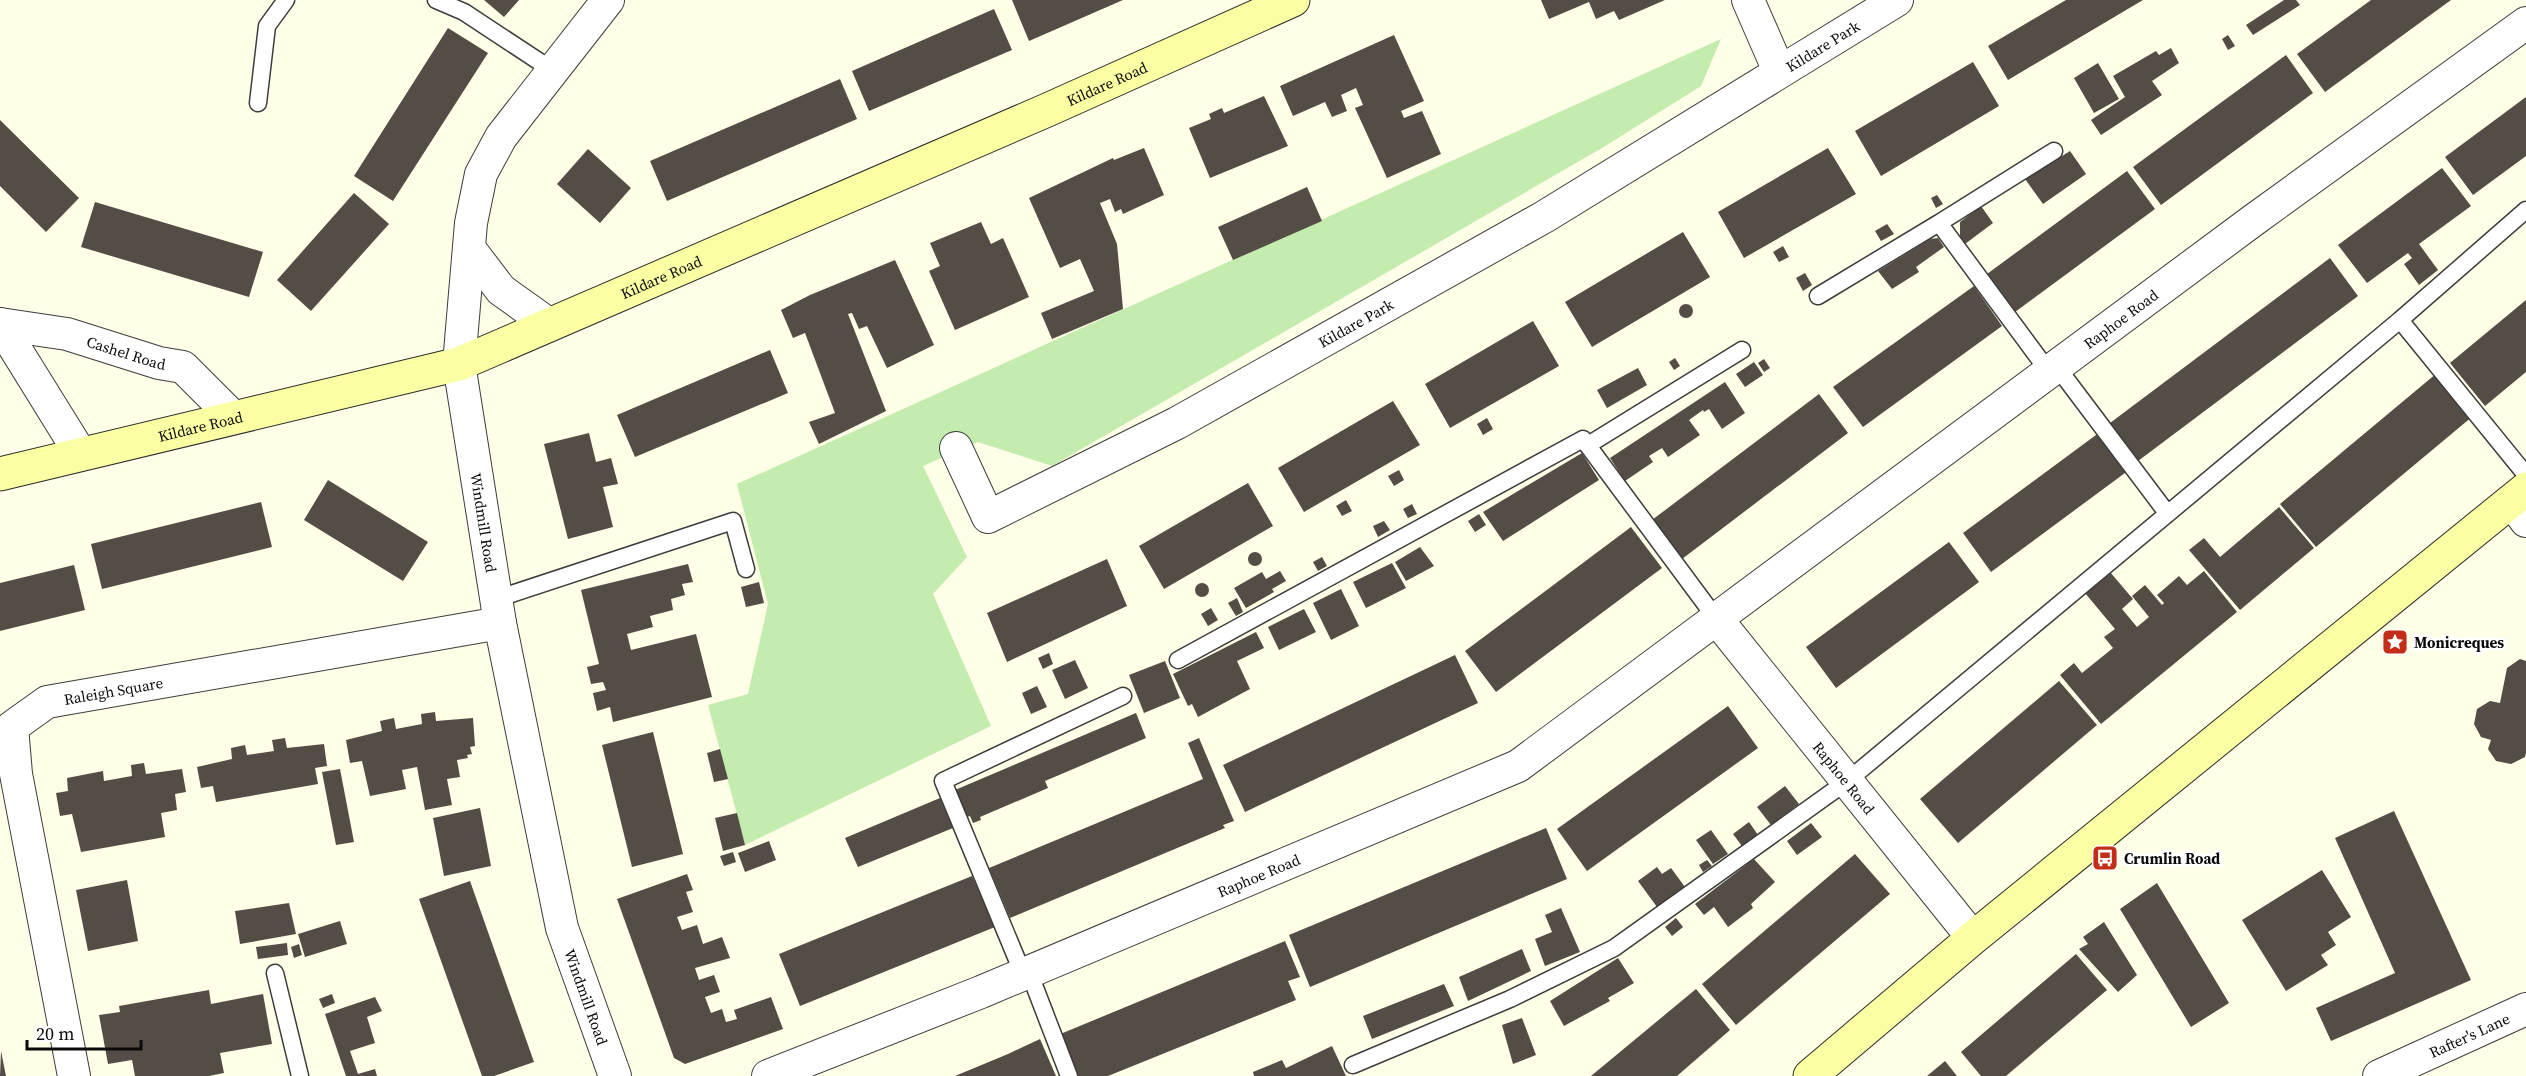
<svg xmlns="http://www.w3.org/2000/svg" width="2526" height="1076" viewBox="0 0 2526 1076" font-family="'Source Serif 4',serif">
<rect width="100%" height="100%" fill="#fffee7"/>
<path fill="#c3ecae" d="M1721,39L1701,86L1602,148L1052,466L978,442L923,466L967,557L933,594L991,726L745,845L708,705L748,694L768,604L737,484Z"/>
<path fill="#534d46" d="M484,0H519L504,17Z
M1012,0H1123L1029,41Z
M1541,0H1665L1619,20L1614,11L1596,19L1589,2L1549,19Z
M2066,0H2143L2008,80L1988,46Z
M2284,0H2296L2300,5L2253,35L2246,25Z
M2371,0H2451L2325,92L2297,54Z
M994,9L1012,50L869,111L852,71Z
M448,28L488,53L393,201L354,176Z
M1394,35L1424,101L1401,111L1404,118L1422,111L1441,154L1387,178L1355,108L1363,105L1356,88L1341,95L1347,111L1332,117L1325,102L1293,116L1280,86Z
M2228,35L2235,46L2228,50L2222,39Z
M2171,48L2179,63L2152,81L2162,95L2101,135L2091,120L2125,97L2113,76L2156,51L2159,55Z
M2286,55L2313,93L2161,205L2133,167Z
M1973,62L1999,106L1881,176L1855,131Z
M2098,63L2119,99L2094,113L2074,78Z
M840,79L857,119L667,201L650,161Z
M1264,96L1288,146L1210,178L1189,128L1211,119L1209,114L1222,108L1224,113Z
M2526,97V156L2473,195L2445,157Z
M0,120L79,198L46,232L0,186Z
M1144,148L1164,195L1123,214L1121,209L1115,212L1110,199L1100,203L1117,244L1123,309L1052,339L1041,313L1094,291L1080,259L1060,268L1029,198L1113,158L1114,160Z
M1828,148L1856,194L1744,258L1718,212Z
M588,149L631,188L600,223L557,184Z
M2070,151L2086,174L2043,204L2025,179Z
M2442,168L2471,206L2419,244L2438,270L2419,285L2404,264L2412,258L2408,253L2367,283L2338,245Z
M2127,171L2155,209L2015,312L1987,274Z
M1307,187L1322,221L1233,260L1218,227Z
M354,193L389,224L311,311L277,280Z
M1937,195L1943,204L1936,208L1931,198Z
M95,202L263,252L249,297L81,247Z
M1981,206L1993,223L1965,244L1960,236V222Z
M981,222L991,244L1003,238L1029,297L955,330L929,271L940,266L930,243Z
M1887,224L1894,234L1881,241L1875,231Z
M1683,232L1710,277L1592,347L1565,302Z
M1938,238L1944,247L1916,267L1919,272L1892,289L1878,271L1930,239Z
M1783,246L1789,257L1779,262L1773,252Z
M2330,258L2358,296L2138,461L2110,423Z
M895,260L934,345L887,368L867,326L859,329L852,313L848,314L886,411L819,444L809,422L835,413L805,333L793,338L781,310L810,295Z
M1805,273L1812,285L1803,291L1796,278Z
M1974,286L2002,326L1863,427L1833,387Z
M2526,300V372L2485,406L2450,363Z
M1679 311a7 7 0 1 1 14 0a7 7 0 1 1-14 0Z
M1533,321L1559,366L1450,428L1425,384Z
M770,350L788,393L635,457L617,415Z
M1675,358L1680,366L1674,370L1669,362Z
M1764,359L1770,368L1764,372L1758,363Z
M1754,362L1763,375L1745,387L1736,374Z
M1638,368L1647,385L1607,408L1597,390Z
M2437,373L2473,416L2316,547L2280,504Z
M1725,382L1745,413L1722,429L1709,409L1704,412L1703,410L1689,420L1700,435L1668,457L1662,448L1649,456L1653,462L1625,481L1610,458Z
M1819,394L1848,433L1682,559L1652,520Z
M1393,401L1420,445L1304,512L1278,468Z
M1487,418L1493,429L1483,435L1477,424Z
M2100,432L2129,470L1991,572L1963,533Z
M589,433L596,462L611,458L618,484L603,487L613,527L568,539L544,444Z
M1582,453L1599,480L1503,541L1483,512Z
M1399,470L1404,480L1394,486L1388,476Z
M328,480L428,542L403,581L304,520Z
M1248,483L1273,526L1164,589L1139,546Z
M1346,500L1352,511L1342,516L1336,506Z
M261,502L272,547L102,589L91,544Z
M1412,504L1417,514L1408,518L1403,509Z
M2279,507L2314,548L2240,610L2189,550L2204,538L2220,557Z
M1479,514L1486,525L1475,532L1468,521Z
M1384,521L1390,530L1378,537L1373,526Z
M1631,527L1662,568L1496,692L1465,651Z
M1949,542L1979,582L1836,688L1806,647Z
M1420,547L1434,566L1406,581L1395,562Z
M1248 559a7 7 0 1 1 14 0a7 7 0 1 1-14 0Z
M1322,557L1327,566L1318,571L1313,562Z
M1107,559L1127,606L1007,662L987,613Z
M1392,563L1406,588L1366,608L1353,582Z
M688,564L693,582L682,584L685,595L671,599L673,610L650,616L653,627L627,634L631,650L696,634L712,697L613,722L610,707L597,711L593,693L606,690L603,682L591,684L587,667L599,664L581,590Z
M74,565L85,610L0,631V583Z
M1280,571L1286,581L1272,589L1274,592L1246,608L1234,588L1262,572L1266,579Z
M2204,571L2237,612L2101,724L2060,675L2074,663L2082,673L2113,648L2104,637L2115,629L2085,593L2110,572L2133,599L2122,609L2137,627L2149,617L2132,596L2145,585L2162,605L2164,603L2157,595L2179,576L2187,585Z
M759,582L764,603L746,607L741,587Z
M1195 590a7 7 0 1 1 14 0a7 7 0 1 1-14 0Z
M1341,589L1359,626L1331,640L1313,603Z
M1237,598L1243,612L1236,616L1228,603Z
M1211,608L1218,620L1208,626L1201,614Z
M1304,609L1316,632L1279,650L1268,627Z
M1256,632L1264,648L1237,661L1250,689L1198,717L1192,704L1188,706L1173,674Z
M1049,653L1053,664L1043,669L1038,658Z
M1455,655L1478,703L1245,812L1223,765Z
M2520,659L2526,661V753L2525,757L2511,764L2496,761L2488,749L2491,740L2481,737L2474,724L2477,709L2490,701L2500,703L2507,668Z
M1075,660L1088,688L1065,699L1052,670Z
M1165,661L1180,698L1144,713L1129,675Z
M2059,681L2097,725L1958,843L1920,799Z
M1037,686L1047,707L1031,714L1022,693Z
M1728,706L1758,748L1587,871L1557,829Z
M435,712L436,721L473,718L475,746L470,747L472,754L467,755L468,758L457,760L460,777L447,779L452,805L425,810L417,767L402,770L406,789L370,796L362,761L350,763L346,740L382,731L380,721L394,718L396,729L422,724L421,714Z
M1136,713L1146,738L1045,781L1048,788L980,817L981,820L973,823L970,816L967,817L955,790Z
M653,732L683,854L632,867L602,745Z
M285,738L287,748L324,744L327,766L315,768L318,784L216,802L213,786L201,788L197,767L232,759L231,748L245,745L247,755L274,751L272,740Z
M1199,738L1234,821L1223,825L1225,828L1010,918L989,868L1203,779L1188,743Z
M720,749L728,779L714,782L707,753Z
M144,763L146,774L182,769L186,792L175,794L177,810L161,813L165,837L81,852L72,814L60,816L56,793L68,791L67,778L103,771L104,781L132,776L131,765Z
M340,769L354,842L336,845L322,772Z
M1785,786L1799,804L1771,825L1757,807Z
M940,798L953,828L858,867L845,838Z
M480,808L491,866L444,876L433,818Z
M2394,811L2471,980L2331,1041L2316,1008L2395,973L2335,838Z
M737,813L745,845L723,851L715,818Z
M1749,822L1758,835L1742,846L1733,834Z
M1811,823L1822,837L1797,855L1787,841Z
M1546,828L1567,879L1310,987L1289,935Z
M1711,830L1728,854L1713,864L1696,840Z
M769,841L776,860L745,872L738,853Z
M733,852L736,862L724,866L720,856Z
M1855,854L1890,894L1736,1025L1702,984Z
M1754,859L1775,882L1751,904L1753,908L1728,927L1714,907L1704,915L1695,904Z
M1707,860L1712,866L1703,872L1699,865Z
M1657,867L1662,874L1671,868L1685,887L1657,907L1638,881Z
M2322,870L2351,917L2328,932L2336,945L2321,955L2328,965L2286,991L2242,920Z
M687,874L693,890L686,892L693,912L677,917L682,930L697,925L703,944L722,937L730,958L695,968L699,980L714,975L720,992L705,997L711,1013L722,1009L726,1022L737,1019L734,1010L771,997L783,1029L685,1064L674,1058L617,899Z
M972,876L995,927L800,1006L779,954Z
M127,880L138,941L88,951L76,890Z
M470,881L534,1062L494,1076H482L419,899Z
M2157,883L2229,1003L2191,1027L2120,909Z
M289,903L296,934L240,944L235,911Z
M1561,908L1580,952L1545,966L1535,939L1552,932L1545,915Z
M1676,918L1683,927L1672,936L1665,927Z
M340,921L347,944L305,957L298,934Z
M2104,922L2137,975L2118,992L2079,949L2088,944L2083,937Z
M1285,941L1300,977L1288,981L1296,1000L1108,1076H1075L1058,1035Z
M287,943L288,955L258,959L256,947Z
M299,944L302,955L294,958L291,947Z
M1522,949L1531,971L1468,1001L1459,977Z
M2076,954L2107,990L2006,1076H1981L1961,1052Z
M1618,958L1634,983L1608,998L1610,1001L1564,1026L1550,1001Z
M1444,984L1454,1006L1372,1039L1363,1016Z
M1696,989L1730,1030L1677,1076H1591Z
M209,990L211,1004L263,994L272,1044L220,1053L224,1073L209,1076H135L132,1060L108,1064L99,1015L120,1012L119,1006Z
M332,994L335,1003L323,1008L319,999Z
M375,997L382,1011L367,1017L375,1043L350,1051L358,1074L375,1069L377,1076H346L325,1014Z
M1522,1018L1536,1055L1513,1064L1502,1025Z
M1040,1039L1056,1076H955L1008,1054Z
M1332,1046L1346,1076H1254L1253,1072L1282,1060L1286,1068Z
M1,1051L6,1076H0Z
M1945,1061L1957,1076H1927Z"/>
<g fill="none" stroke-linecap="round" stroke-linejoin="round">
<defs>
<path id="lane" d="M436,0L464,12L552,70
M258,103L267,26L286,0
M1939,223L2054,151
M1818,296L1939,223L2049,372
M2400,320L2526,475
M2057,367L2167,513
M1588,445L1742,350
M496,599L733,521L746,569
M1178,660L1583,439L1715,617
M1029,972L1069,1076
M275,973L300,1076
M1023,974L943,781L1123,696
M1353,1065L1510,999L1614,948L1846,782L2400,320L2526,210"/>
<g id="street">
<path id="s1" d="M608,0L501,137L481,174L471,223L459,364L500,623L562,928L615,1076"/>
<path d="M1748,0L1779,71"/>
<path d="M469,248L501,290L550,325"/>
<path id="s2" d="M0,324L67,334L159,363L183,367L233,417"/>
<path d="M0,324L80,453"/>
<path id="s3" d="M956,448L988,517L1177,423L1544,217L1897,0"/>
<path d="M2511,501L2526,521"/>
<path id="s4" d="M1715,617L1973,938"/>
<path id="s5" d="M74,1076L16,774L12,727L47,702L500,623"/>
<path id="s6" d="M768,1076L981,992L1518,766L2255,219L2526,23"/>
<path id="s7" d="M2379,1076L2526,1009"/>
</g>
<g id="secondary">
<path id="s8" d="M0,474L459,364L1045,111L1293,0"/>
<path d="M1810,1076L1973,938L2526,489"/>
</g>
</defs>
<use href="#lane" stroke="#3d3d3d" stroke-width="19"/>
<use href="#street" stroke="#3d3d3d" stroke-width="34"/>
<use href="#secondary" stroke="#2c2c2c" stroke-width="35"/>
<use href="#lane" stroke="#fff" stroke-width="16"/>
<use href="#street" stroke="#fff" stroke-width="32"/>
<use href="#secondary" stroke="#f9ffa2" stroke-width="33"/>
</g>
<defs>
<symbol id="sight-square" viewBox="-11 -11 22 22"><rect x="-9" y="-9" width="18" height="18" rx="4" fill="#c32e19" stroke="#fff"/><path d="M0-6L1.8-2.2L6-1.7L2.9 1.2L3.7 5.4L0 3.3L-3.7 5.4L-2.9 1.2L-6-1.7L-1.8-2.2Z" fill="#fff"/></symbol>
<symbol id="bus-square" viewBox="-11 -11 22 22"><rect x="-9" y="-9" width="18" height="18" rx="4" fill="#c32e19" stroke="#fff"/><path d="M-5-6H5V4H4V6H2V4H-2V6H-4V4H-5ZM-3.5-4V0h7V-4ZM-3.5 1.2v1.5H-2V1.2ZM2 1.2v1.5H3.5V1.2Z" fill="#fff"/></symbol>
</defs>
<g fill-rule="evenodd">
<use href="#sight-square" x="2380" y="627" width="30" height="30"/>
<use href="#bus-square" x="2090" y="843" width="30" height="30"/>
</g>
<g text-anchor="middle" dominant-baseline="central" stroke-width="6" stroke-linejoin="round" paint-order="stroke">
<g font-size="15" fill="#0a0a0a" stroke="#fff">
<text stroke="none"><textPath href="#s3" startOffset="1035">Kildare Park</textPath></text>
<text stroke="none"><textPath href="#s8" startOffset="1178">Kildare Road</textPath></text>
<text stroke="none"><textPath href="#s8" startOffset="692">Kildare Road</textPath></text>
<text stroke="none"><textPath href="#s6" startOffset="1562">Raphoe Road</textPath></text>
<text stroke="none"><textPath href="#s3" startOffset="492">Kildare Park</textPath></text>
<text stroke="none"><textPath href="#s2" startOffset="130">Cashel Road</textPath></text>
<text stroke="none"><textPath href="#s8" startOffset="206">Kildare Road</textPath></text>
<text stroke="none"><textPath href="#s1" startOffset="568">Windmill Road</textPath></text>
<text stroke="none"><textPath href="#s5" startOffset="465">Raleigh Square</textPath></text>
<text stroke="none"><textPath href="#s4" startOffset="206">Raphoe Road</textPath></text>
<text stroke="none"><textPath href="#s6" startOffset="530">Raphoe Road</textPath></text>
<text stroke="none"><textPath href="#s1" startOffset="1054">Windmill Road</textPath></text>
<text stroke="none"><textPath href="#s7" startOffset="99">Rafter's Lane</textPath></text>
</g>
<g font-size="15" font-weight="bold" fill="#0a0a0a" stroke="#fff" text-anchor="start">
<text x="2414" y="642">Monicreques</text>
<text x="2124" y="858">Crumlin Road</text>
</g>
</g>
<path d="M27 1040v9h114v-9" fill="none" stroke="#0a0a0a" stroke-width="3"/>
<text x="36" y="1040" font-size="18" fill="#0a0a0a" stroke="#ffffff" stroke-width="4.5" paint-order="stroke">20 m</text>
</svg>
